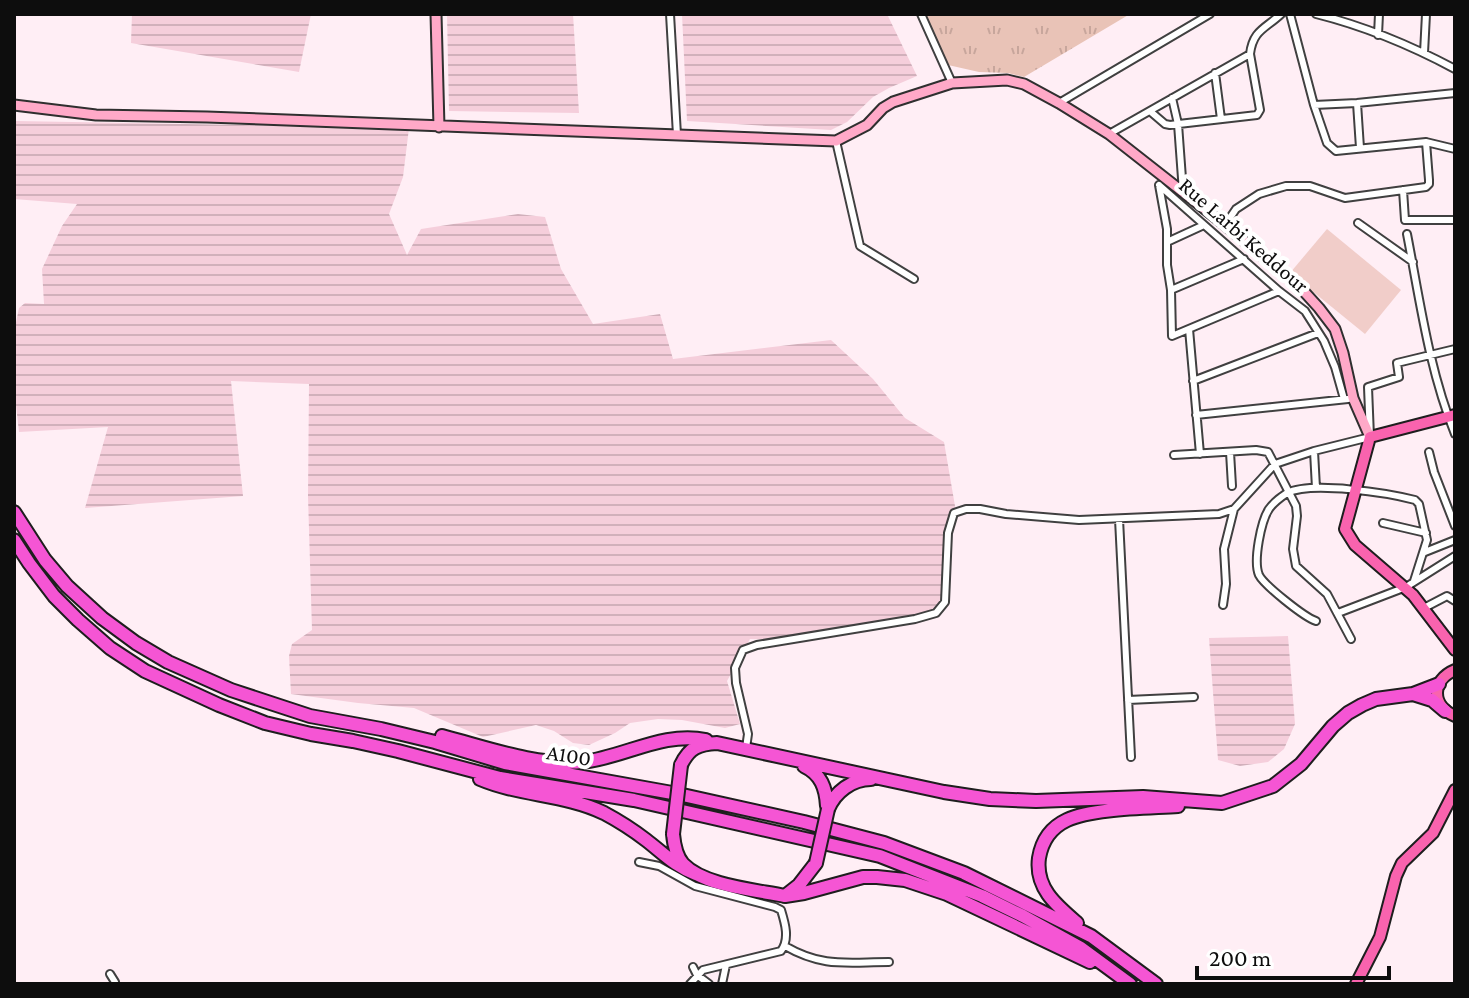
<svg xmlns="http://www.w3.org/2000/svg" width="1469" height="998" viewBox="0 0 1469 998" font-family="'Crimson Pro',serif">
<defs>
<pattern id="farmland-rules" width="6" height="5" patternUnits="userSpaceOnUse" patternTransform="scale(2)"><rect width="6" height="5" fill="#f5cedb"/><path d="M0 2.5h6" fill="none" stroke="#d1b0bb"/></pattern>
<pattern id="park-tufts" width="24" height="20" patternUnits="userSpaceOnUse" patternTransform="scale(2)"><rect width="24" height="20" fill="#e9c3b7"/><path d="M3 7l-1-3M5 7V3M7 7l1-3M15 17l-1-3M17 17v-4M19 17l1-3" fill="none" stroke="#c7a69c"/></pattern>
</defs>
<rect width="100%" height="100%" fill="#ffeef5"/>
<path fill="url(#farmland-rules)" d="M132,14H311L299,72L131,43Z
M447,14H573L579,113L449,111Z
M682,14H887L917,76L889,88L873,97L847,122L831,130L687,121Z
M16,121L409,128L403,177L389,214L407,255L421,229L518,214L545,217L561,269L593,324L660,314L673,359L831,340L873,379L905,418L944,442L955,506L945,602L936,613L793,640L750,639L727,681L740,724L725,728L682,720L658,719L630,723L615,733L589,745L573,743L554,731L536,725L483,737L414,708L358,703L291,694L289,656L292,644L312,630L308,496L309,384L231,381L243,496L85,508L108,427L19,432L14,387V332L19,308L25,303L44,304L42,269L62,226L77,204L14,199V126Z
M1288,636L1295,724L1284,749L1268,762L1240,766L1218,760L1209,638Z"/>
<path fill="url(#park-tufts)" d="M924,14H1130L1024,77L1008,73L979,72L948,65Z"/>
<path fill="#f1cdc9" d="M1327,229L1401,290L1365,334L1290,273Z"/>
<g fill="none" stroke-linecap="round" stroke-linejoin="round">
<defs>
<path id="street" d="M670,14L677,135
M921,14L952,83
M1290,14L1314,105L1357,103L1455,93
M1316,14C1364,26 1412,46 1455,69
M1378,35L1379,14
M1424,53L1426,14
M1215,73L1221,119
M1172,98L1178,124L1183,192
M1059,103L1210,14
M1357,103L1360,148
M1314,105L1327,143L1336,151L1426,142L1455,149
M1151,112L1165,124L1170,125L1257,115L1260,110L1250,54
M1109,134L1250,54C1253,30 1265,29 1281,14
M836,141L860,246L914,279
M1159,185L1279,291L1305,311L1324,341L1335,367L1344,399
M1159,185L1167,229V265L1171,290L1172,336L1279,291
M1403,190L1405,220H1455
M1358,223L1413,262
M1225,225L1236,209L1259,194L1286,186H1310L1345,198L1426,187L1429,184V180L1426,142
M1407,234C1420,301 1429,370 1455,434
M1167,242L1204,225
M1171,290L1244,259
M1189,329L1200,454
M1193,381L1318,333
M1196,415L1348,399
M1314,451L1316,488
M1230,452L1232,486
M1429,452L1434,472L1455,526
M1174,455L1256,450L1268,452L1296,506L1297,516L1293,549L1296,566L1327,594L1351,639
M1119,519L1131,757
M1383,523L1426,533
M1425,552L1455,540
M1223,605L1226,584L1224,549L1234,509
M1424,608L1447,596L1455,601
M1338,613L1406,587L1455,556
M1316,621C1304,617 1264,585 1259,575C1253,561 1261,521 1269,509C1273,503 1281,497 1287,493C1312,481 1388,493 1415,500L1419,504L1427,540L1414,581
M1128,700L1194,697
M746,748L748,734L736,683L735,668L743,650L757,645L915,619L936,613L945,602L948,533L954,513L966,509H980L1006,514L1079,520L1219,514L1234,509L1275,464L1314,451L1370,437L1368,387L1399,377L1397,363L1455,349
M639,862L659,866L695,886L775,907L781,910C785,923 790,939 781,951L703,970L690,984
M785,946C823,968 847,962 889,962
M693,967L697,975L709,984
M110,974L115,982L113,984
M722,984L726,965"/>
<path id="secondary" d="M436,14L439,127
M14,105L96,115L207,117L836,141L867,125L883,108L893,102L952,83L1007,80L1024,84L1059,103L1109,134L1225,225L1299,286L1319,308L1335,329L1343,353L1353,398L1370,437"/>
<path id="primary" d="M1455,415L1370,437L1345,529L1355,545L1413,595L1455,650
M1455,670C1431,680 1431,706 1455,716
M1356,984L1380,937L1396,876L1402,863L1433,833L1455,790"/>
<path id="highway" d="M14,512L45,560L67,586L102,618L136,643L168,662L231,690L310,716L381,729L435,742L505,763L678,794L804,822L884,843L964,873L1091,936L1156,984
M14,540L29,563L54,596L78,620L110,648L145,671L219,705L265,723L311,734L353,741L398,751L500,778L634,800L880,856L982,896L1023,916L1081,948L1130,984
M1413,694L1439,684
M442,736C488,748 536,766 583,762C625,757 663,731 706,740
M681,765C689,748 698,744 717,743L944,792L990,799L1036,801L1143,797L1222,803L1273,786L1301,764L1333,726L1348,713L1362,705L1376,699L1413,694L1432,700L1445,711
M804,766C821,774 826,788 827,806
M480,779C520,796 565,794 604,813C619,821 633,830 646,840C663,853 676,867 696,874
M828,809C835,792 852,779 871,779
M673,834C674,845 676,856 683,864C704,886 756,890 785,896L799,885L816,863
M785,896L804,893L863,877H877L905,880L947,894L1090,962
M1077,923C1056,905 1035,888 1039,858C1042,840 1052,827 1067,820C1092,808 1149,808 1178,806"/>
</defs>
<use href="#street" stroke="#404040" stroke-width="10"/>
<use href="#secondary" stroke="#2f2f2f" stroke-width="13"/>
<use href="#primary" stroke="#1e1e1e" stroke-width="14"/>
<use href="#highway" stroke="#1e1e1e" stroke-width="16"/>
<use href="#street" stroke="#fff" stroke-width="6"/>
<use href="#secondary" stroke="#ffa9c8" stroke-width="9"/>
<use href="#primary" stroke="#f963ae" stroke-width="10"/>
<use href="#highway" stroke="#f555d4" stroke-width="12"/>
<defs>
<path id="highway-bridge" d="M673,834L681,765
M816,863L828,809"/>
</defs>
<use href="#highway-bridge" stroke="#1e1e1e" stroke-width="16" stroke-linecap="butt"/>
<use href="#highway-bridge" stroke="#f555d4" stroke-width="12"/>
</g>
<g text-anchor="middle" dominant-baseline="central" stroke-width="8" stroke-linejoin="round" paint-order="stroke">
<g font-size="22" fill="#0d0d0d" stroke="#fff">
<text transform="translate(1244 235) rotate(41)">Rue Larbi Keddour</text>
<text transform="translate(569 755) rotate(9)">A100</text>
</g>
</g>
<rect width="1469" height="998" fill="none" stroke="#0d0d0d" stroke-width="32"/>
<path d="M1197 966v12h192v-12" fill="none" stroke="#0d0d0d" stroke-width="4"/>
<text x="1209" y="966" font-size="24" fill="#0d0d0d" stroke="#ffffff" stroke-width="6" paint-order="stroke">200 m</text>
</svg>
